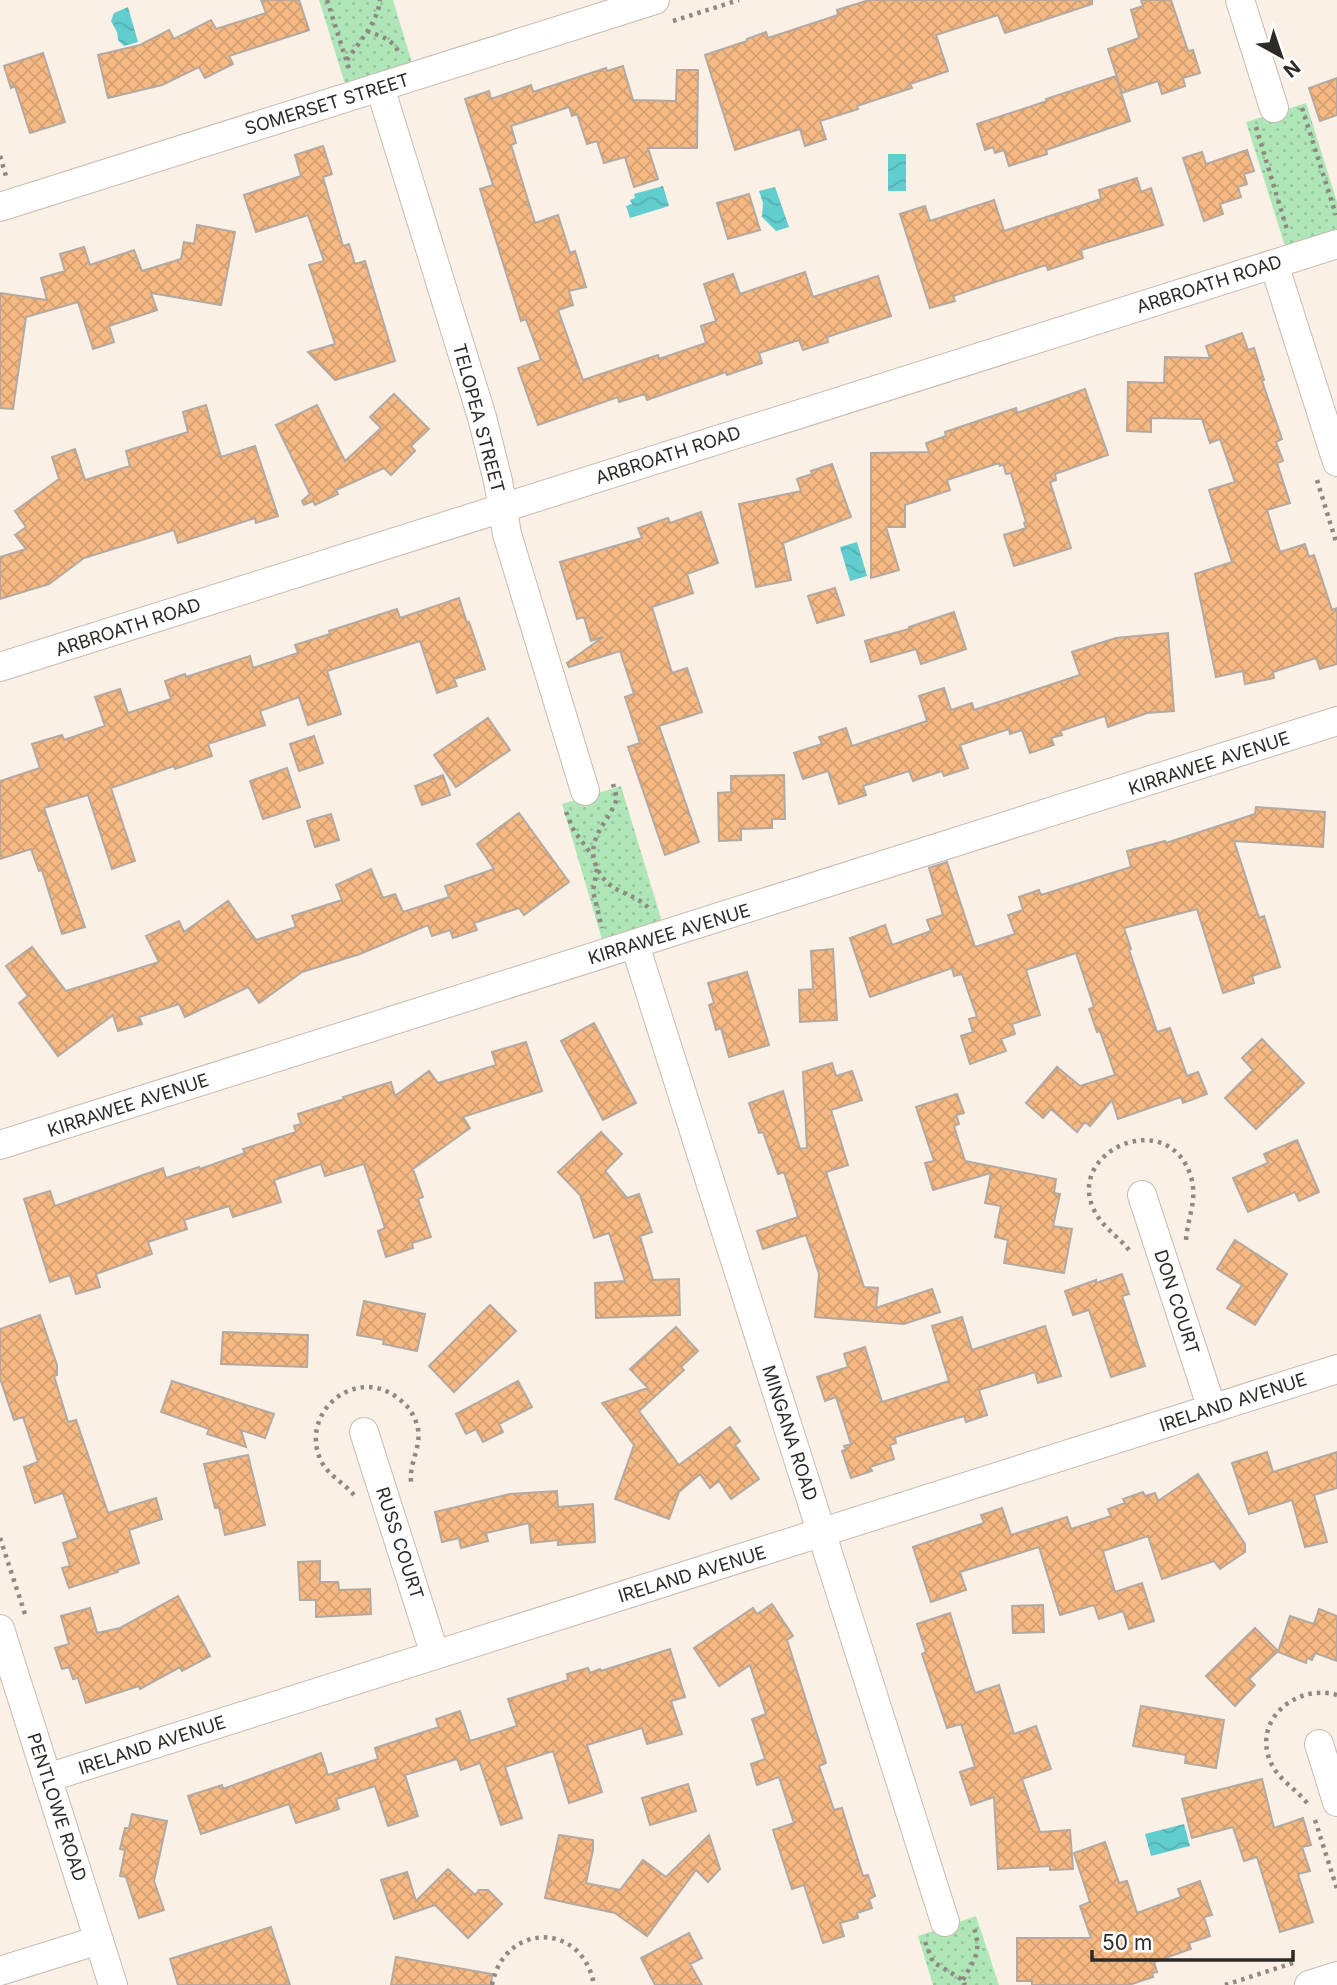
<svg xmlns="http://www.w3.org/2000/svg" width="1337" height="1985" viewBox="0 0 1337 1985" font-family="Inter,sans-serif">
<defs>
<pattern id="park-dots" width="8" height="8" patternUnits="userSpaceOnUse" patternTransform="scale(1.75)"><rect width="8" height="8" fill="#afe6b8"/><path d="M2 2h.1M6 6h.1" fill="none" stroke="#97c59e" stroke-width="1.8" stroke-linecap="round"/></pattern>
<pattern id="water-waves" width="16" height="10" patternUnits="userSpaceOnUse" patternTransform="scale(1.75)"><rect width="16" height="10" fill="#61cdcf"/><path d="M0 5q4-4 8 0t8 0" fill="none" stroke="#55b0b2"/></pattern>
<pattern id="building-cross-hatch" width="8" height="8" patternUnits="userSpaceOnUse" patternTransform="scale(1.75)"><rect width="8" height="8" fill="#f6b983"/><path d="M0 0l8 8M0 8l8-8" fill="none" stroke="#d39f71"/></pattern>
</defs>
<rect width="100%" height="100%" fill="#fbf0e6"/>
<path fill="url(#park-dots)" d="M319,0H393L416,76L349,97Z
M1306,103L1337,202V244L1289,259L1246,122Z
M621,786L666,935L606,953L562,804Z
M976,1916L999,1985H933L918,1936Z"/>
<path fill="url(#water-waves)" d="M128,7L138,42L124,46L118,40L117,32L111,21L114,13Z
M888,154H906V191H888Z
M663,186L669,206L630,218L626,206L632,204L630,200L635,198L634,194Z
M775,187L789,227L776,231L762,217L763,203L759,191Z
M857,542L867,576L850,581L840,547Z
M1184,1824L1190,1846L1151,1856L1145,1834Z"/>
<path fill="url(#building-cross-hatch)" stroke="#b4a9a0" stroke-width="2" d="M261,0H299L309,30L229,56L233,64L205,78L199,67L162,85L108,98L98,55L140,45L169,30L174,39L211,20L216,29L266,13Z
M869,0H1092V4L1005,33L998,15L936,35L948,71L910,84L912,88L857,106L858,109L820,121L826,139L805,146L800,129L735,150L705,55L747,41V39L766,32L768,38L838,15L837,10Z
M1141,0H1171L1188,51L1193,50L1200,73L1183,78L1185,86L1162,94L1158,81L1122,93L1108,49L1139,38L1131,10L1143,6Z
M43,53L65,122L30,133L15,86L11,88L4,66Z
M623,66L633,100L676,101L677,70H698L697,148H648L658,179L634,187L625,157L604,163L597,141L587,144L577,114L572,116L569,107L511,126L516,143L511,145L535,223L558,215L570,253L575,251L586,287L569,291L573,305L558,310L583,380L658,355L659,359L706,343L701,326L716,321L704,284L733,274L740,294L805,272L813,297L878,276L891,316L827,337L828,342L803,350L799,340L759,353L762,363L727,375L726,372L647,400L645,394L619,402L618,397L538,425L518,368L541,360L526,319L521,321L480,189L493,185L465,99L489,91L491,99L531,85L533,92L606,68L607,71Z
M1116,76L1130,121L1046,150L1047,154L1009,166L1004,150L995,153L993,147L985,150L977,124L1047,101L1046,99Z
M1337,78V115L1320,121L1309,88Z
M323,146L332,174L323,177L343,246L349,244L355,264L365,261L395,361L335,380L308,352L335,344L309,265L324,261L308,215L256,232L244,195L301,176L295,155Z
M1247,150L1254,171L1244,174L1247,184L1238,187L1241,197L1220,204L1223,214L1204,221L1183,158L1202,152L1206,164Z
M1137,178L1141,192L1151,188L1163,225L1081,250L1083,258L1048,270L1046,265L953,296L955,301L930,308L900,214L925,206L930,221L994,200L1004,231L1101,199L1099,190Z
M749,194L760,230L728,239L717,203Z
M197,225L235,232L221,305L151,293L157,310L109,326L114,342L93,349L78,302L26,317L13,409L0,408V293L47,300L41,278L65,271L60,254L84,247L90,265L134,250L142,271L181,259L184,242L194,244Z
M1242,333L1248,350L1254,348L1264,380L1262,381L1282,439L1276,442L1283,461L1277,463L1290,503L1267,510L1280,552L1305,544L1309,557L1314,555L1332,610L1337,608V664L1320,669L1316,658L1273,672L1274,678L1245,684L1243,671L1216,677L1195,574L1232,562L1209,490L1235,482L1220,439L1210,443L1202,419L1151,418V432L1127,431L1128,382L1164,383L1165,357L1210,358L1206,346Z
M1085,389L1108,455L1055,474L1056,480L1050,482L1071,548L1014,566L1004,535L1026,528L1024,523L1026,522L1011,473L1006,474L1003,464L1000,466L999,463L947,480L950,490L905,505V527H886L899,570L871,578V453L929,452L926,443L946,436L945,432L1016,408L1017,413Z
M394,394L429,429L411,446L415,451L391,475L384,468L336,490L338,494L315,505L313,501L304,505L302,501L310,494L276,425L317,405L345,461L381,428L370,417Z
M206,405L221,457L255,446L278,516L256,523L255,518L178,543L174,530L84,558L49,584L0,599V557L26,549L15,535L26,527L15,511L59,479L52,457L75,449L85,480L130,466L126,451L188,432L183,412Z
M832,464L851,517L783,543L791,580L756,587L739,504L801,491L797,479L812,474L811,471Z
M701,512L718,563L687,574L693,593L652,607L672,673L687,668L702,712L659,726L699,842L665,855L628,747L640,743L625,697L634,694L620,651L569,667L567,663L603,637L591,641L584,617L577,619L560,562L642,538L638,528L668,518L670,523Z
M835,588L844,615L817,623L808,596Z
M459,598L467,623L469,622L485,669L454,679L457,686L437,693L420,641L327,671L341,714L308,725L299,697L260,711L265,725L208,744L212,756L175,769L174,766L111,788L135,861L112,869L88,795L44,808L85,927L62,934L42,870L39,871L31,849L0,859V781L40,768L32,744L62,735L64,740L105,726L95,697L120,689L128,713L171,699L165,681L185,674L186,677L250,656L253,668L298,653L295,645L330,634L329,631L397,609L400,618Z
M954,612L966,649L921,664L916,649L871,662L865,641L909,629V627Z
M1168,633L1174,711L1147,713L1108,727L1105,716L1060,731L1062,735L1051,738L1054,745L1030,753L1022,730L1010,734L1009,729L960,745L968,768L944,776L942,771L913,781L909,771L863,786L866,795L839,804L828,771L803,779L794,753L822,744L819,737L846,728L852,746L927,721L919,696L944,688L951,710L972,703L974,710L1080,675L1072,652L1116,638Z
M488,718L510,750L456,787L434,755Z
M314,736L323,763L299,771L290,744Z
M287,768L300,807L263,819L250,781Z
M443,775L450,795L422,805L415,786Z
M784,775L785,819H772V828L741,829V840L719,841L718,793L731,792V776Z
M1256,807L1325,812L1323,847L1234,841L1259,918L1264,916L1280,967L1252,976L1254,983L1223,993L1197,909L1124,928L1131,949L1129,950L1157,1032L1170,1028L1187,1076L1198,1072L1207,1094L1183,1103L1181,1097L1118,1119L1112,1100L1090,1126L1085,1122L1077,1132L1051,1109L1043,1118L1026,1103L1057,1067L1080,1086L1115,1075L1100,1031L1097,1032L1089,1009L1094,1007L1076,953L1026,970L1040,1015L1012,1024L1015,1034L1001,1039L1006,1051L970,1064L961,1036L973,1032L969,1019L977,1017L962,974L954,976L952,968L870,997L850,938L885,925L892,945L931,931L927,920L943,915L929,868L947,862L975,947L1015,934L1008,915L1023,910L1019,897L1039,890L1041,895L1131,867L1127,851L1165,841L1166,843L1255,814Z
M519,813L569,882L524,915L519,908L474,923L477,930L453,938L450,930L432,936L428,925L360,954L302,972L259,1003L248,987L185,1017L179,1004L139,1017L142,1024L118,1031L113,1015L58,1056L19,1003L28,996L6,966L32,947L66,991L159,962L146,936L179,921L184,932L228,901L256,940L296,927L292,916L342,900L336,885L371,869L383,898L395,894L403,912L449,897L445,886L494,869L477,844Z
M331,814L339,840L315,847L307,821Z
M833,949L837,1020L800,1022L799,990L813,989L811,951Z
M747,972L769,1045L729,1057L721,1028L716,1030L709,1005L714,1003L708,983Z
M594,1023L636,1103L603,1120L561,1041Z
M1262,1039L1304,1083L1256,1129L1225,1098L1253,1070L1242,1058Z
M526,1042L542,1091L463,1117L470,1128L413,1169L423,1197L418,1199L431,1237L412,1243L413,1248L386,1257L378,1231L385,1228L364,1164L325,1176L321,1164L274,1180L281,1202L233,1217L229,1206L184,1220L187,1229L148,1242L152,1254L96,1274L100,1287L76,1294L70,1275L50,1282L24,1199L50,1191L55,1206L163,1168L166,1178L199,1167L200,1169L245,1153L243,1149L296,1132L294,1126L301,1124L298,1114L344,1099L343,1097L391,1082L395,1096L429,1071L438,1083L496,1065L492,1052Z
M832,1063L836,1076L852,1071L862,1100L831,1110L848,1165L826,1172L864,1287L878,1288L876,1308L932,1289L940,1312L904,1324L815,1317L819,1274L806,1235L763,1249L757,1231L798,1217L784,1172L778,1174L763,1132L759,1133L749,1103L783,1091L800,1149L807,1148L803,1072Z
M957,1094L964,1113L956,1115L959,1124L954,1126L965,1161L1056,1179L1054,1193L1060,1194L1053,1226L1072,1229L1064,1273L1004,1263L1008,1240L995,1237L1001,1206L985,1203L991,1173L933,1190L925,1163L934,1161L916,1107Z
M601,1132L622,1154L605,1171L627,1198L639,1194L652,1232L640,1236L653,1280L679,1279L680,1315L596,1318L595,1283L625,1281L609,1233L594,1238L580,1195L558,1172Z
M1297,1140L1319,1192L1299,1201L1295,1192L1248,1212L1233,1178L1268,1163L1264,1154Z
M1235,1240L1287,1274L1255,1325L1227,1308L1242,1285L1217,1269Z
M1122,1274L1129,1294L1122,1296L1145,1366L1111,1377L1089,1310L1073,1315L1065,1291L1096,1280V1283Z
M364,1301L425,1314L417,1351L383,1344L384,1340L357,1335Z
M490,1305L516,1331L454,1392L429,1366Z
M40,1315L57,1365V1375L54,1376L68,1422L76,1420L108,1513L156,1498L162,1519L129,1530L139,1563L117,1570L118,1572L69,1588L62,1568L70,1566L63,1543L78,1538L63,1493L35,1503L24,1467L38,1462L23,1417L14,1420L0,1378V1329Z
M962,1317L972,1350L1045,1326L1061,1376L1038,1383L1035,1372L979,1390L987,1415L966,1422L964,1416L895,1437L896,1443L890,1445L894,1459L870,1467L872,1471L851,1478L842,1451L846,1449L844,1446L851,1444L836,1397L825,1401L817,1377L848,1367L844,1354L865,1347L882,1402L949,1381L932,1326Z
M676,1327L698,1351L681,1367L684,1370L639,1411L679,1465L730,1427L740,1441L735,1445L759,1479L731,1499L719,1481L710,1488L700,1474L679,1492L669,1519L615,1499L634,1445L602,1403L648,1388L630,1369Z
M223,1332L308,1335L307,1367L221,1364Z
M172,1381L274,1414L265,1438L241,1430L246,1447L207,1434L209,1429L161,1412Z
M518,1381L532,1407L499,1424L503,1432L483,1442L476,1429L466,1434L456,1414Z
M1267,1452L1273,1472L1337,1452V1488L1314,1495L1327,1542L1305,1547L1292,1500L1249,1514L1232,1463Z
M248,1455L265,1525L225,1535L219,1508H215L204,1464Z
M1198,1474L1245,1544V1552L1220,1569L1214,1561L1162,1579L1148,1536L1103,1551L1115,1592L1142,1583L1154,1621L1129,1629L1123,1611L1099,1619L1094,1605L1060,1615L1039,1547L960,1572L966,1590L931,1602L913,1547L984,1523L981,1515L1002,1508L1011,1535L1067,1517L1071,1529L1111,1516L1108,1509L1125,1503L1123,1499L1143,1492L1145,1496L1155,1493L1158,1501Z
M557,1491L558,1507L593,1504L595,1542L558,1545V1540L531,1543L529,1523L486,1533L488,1541L461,1548L459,1538L442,1542L435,1512L510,1494Z
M320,1561V1582H338L339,1590L370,1589L371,1614L316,1617V1600H300L298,1562Z
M178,1596L210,1656L182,1671L180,1667L140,1689L139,1686L86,1703L78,1678L73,1679L69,1667L62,1669L55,1648L69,1644L61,1616L90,1608L97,1633L120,1628Z
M772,1604L793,1636L787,1640L826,1763L819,1766L834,1810L842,1808L863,1876L868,1875L875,1896L869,1899L872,1908L857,1913L858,1918L840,1923L844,1936L823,1943L804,1885L792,1889L773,1830L794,1823L779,1777L757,1785L751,1764L765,1759L752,1719L766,1714L750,1665L719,1686L694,1648L753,1608L757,1614Z
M1043,1605L1044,1632L1013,1633L1012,1606Z
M1319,1609L1337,1616V1661L1315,1653L1312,1660L1307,1658L1306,1663L1278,1652L1290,1616L1314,1624Z
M950,1613L975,1693L999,1685L1014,1734L1036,1726L1051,1769L1022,1779L1040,1832L1070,1830L1073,1869L1050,1870V1866L998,1869L994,1797L971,1805L960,1772L975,1767L961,1724L947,1728L922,1654L926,1652L917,1624Z
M1255,1628L1278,1651L1249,1679L1255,1685L1235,1706L1206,1676Z
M670,1649L685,1697L671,1701L682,1734L647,1744L642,1728L587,1745L602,1792L569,1803L553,1751L505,1767L522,1818L501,1825L480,1763L461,1770L457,1759L405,1775L418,1816L388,1826L375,1786L336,1799L339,1809L296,1823L289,1804L201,1834L188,1796L222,1785L223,1789L321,1753L328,1775L378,1759L375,1748L439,1727L436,1719L460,1711L470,1741L517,1726L508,1699L568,1680L567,1674L588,1668L590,1673L600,1669L601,1671Z
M1141,1706L1224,1720L1216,1768L1185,1763L1186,1755L1133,1746Z
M1262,1779L1274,1828L1303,1818L1311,1845L1302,1847L1310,1871L1298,1874L1313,1922L1280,1932L1257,1857L1244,1861L1233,1827L1192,1838L1182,1799Z
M688,1784L696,1811L650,1825L642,1798Z
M132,1814L167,1821L154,1881L164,1910L139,1918L126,1877L120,1876L125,1850L120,1849L125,1828H129Z
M559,1835L593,1840V1850L586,1883L620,1890L643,1860L666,1877L709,1835L720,1869L708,1882L696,1870L647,1936L615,1913L545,1898Z
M1105,1842L1119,1883L1127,1881L1137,1913L1181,1897L1178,1889L1200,1881L1212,1915L1204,1917L1210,1936L1189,1943L1191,1949L1154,1962L1157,1972L1152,1973L1153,1977L1129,1985H1032V1981H1017V1938H1091L1080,1906L1090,1902L1074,1853Z
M448,1869L475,1895L479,1890H488L502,1904L468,1938L435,1905L394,1919L381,1880L407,1872L416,1901Z
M271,1927L290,1985H178L170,1959Z
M689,1933L702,1958L690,1964L702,1985H655L641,1958Z
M396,1957L492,1974L491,1985H391Z"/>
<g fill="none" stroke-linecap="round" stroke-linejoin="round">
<defs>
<path id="minor" d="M1240,0L1274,108
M380,87L482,417L498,481L507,534L585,791
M0,207L655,0
M1274,264L1337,462
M0,667L1337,244
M635,945L945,1922
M0,1145L1337,721
M1142,1195L1212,1409
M364,1432L435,1655
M0,1629L113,1985
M1319,1744L1337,1802
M47,1778L1337,1369
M0,1971L99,1940
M1309,1985L1337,1976"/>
</defs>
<use href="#minor" stroke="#c6bbb1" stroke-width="30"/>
<path stroke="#908982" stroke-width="4.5" stroke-dasharray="3.5 5" stroke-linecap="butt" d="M327,0L349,69
M673,21L739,0
M367,31C380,36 393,39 399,53
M347,60C359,42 378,22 380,0
M1302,108L1336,215
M1256,127L1288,233
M0,156L6,176
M1317,480L1337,545
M613,784L617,798L615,804C605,825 586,841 596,866C601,877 608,885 618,890C630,896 643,900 651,911
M566,812L574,831L592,855
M597,869L593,891L602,928
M1129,1250C1118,1236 1102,1227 1094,1210C1065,1151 1169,1105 1191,1177C1198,1201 1187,1218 1186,1241
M354,1495C344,1483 329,1476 321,1461C298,1412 357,1364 399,1399C408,1406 414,1414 417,1425C423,1445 409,1462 411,1482
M0,1538L25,1614
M1307,1803C1296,1789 1278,1779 1271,1763C1251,1720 1297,1683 1337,1695
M1315,1820L1337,1889
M925,1942L933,1962L963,1980L965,1985
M963,1980C976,1956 982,1952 973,1925
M492,1985C504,1922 583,1921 594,1985
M1225,1985L1293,1963"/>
<use href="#minor" stroke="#fff" stroke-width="28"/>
</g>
<g text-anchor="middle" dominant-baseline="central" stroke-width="5" stroke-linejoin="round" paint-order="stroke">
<g font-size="18" fill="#2e2a26" stroke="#fff">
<text transform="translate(327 104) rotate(-17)">SOMERSET STREET</text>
<text transform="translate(1209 284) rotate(-18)">ARBROATH ROAD</text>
<text transform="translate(479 418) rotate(75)">TELOPEA STREET</text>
<text transform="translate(668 455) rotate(-18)">ARBROATH ROAD</text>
<text transform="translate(128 627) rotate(-18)">ARBROATH ROAD</text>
<text transform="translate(1209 763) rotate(-18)">KIRRAWEE AVENUE</text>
<text transform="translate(669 934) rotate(-17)">KIRRAWEE AVENUE</text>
<text transform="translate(128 1105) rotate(-18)">KIRRAWEE AVENUE</text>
<text transform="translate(1177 1302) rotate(72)">DON COURT</text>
<text transform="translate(1233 1402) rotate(-18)">IRELAND AVENUE</text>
<text transform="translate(790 1433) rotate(72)">MINGANA ROAD</text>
<text transform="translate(400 1543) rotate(72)">RUSS COURT</text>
<text transform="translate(692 1574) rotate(-17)">IRELAND AVENUE</text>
<text transform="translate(152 1745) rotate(-18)">IRELAND AVENUE</text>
<text transform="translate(57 1807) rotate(72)">PENTLOWE ROAD</text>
</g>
</g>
<g transform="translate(1281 56) rotate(140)" stroke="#ffffff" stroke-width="5" paint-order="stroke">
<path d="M0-5L12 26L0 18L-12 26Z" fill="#2e2a26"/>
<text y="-10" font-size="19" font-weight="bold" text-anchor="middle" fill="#2e2a26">N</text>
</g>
<path d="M1092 1950v10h201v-10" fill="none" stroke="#2e2a26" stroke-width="3.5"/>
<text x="1102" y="1950" font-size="21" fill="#2e2a26" stroke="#ffffff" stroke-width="5" paint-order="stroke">50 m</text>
</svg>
